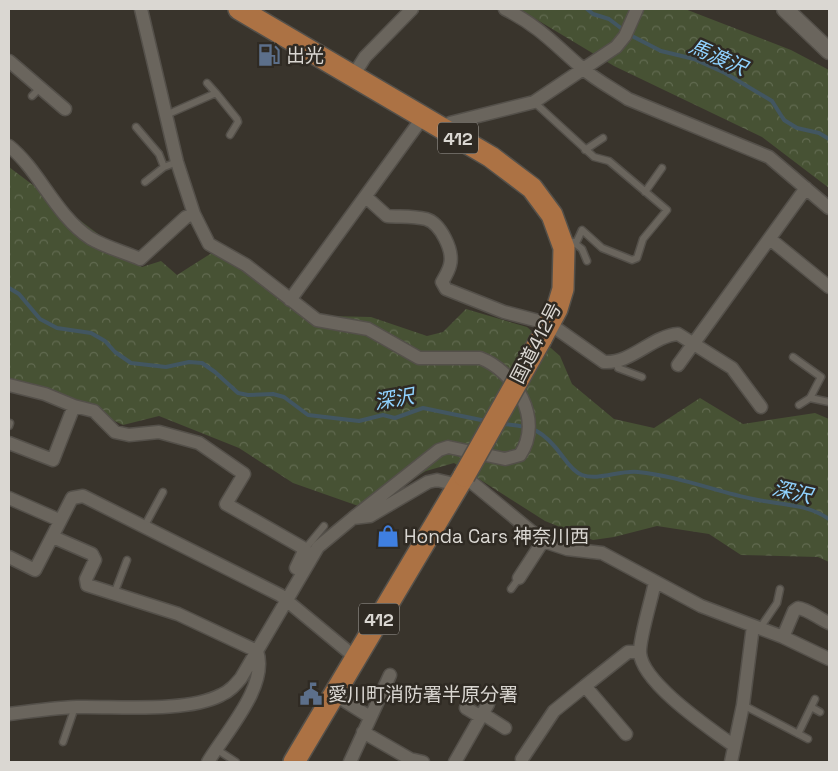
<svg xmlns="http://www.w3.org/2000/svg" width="838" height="771" viewBox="0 0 838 771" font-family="'Space Grotesk','Noto Sans JP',sans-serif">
<defs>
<pattern id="forest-crowns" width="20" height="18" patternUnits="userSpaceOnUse" patternTransform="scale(1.25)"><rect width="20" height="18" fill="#475234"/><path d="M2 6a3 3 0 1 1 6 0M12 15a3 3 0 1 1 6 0" fill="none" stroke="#616a50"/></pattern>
</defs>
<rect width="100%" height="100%" fill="#39342c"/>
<path fill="url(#forest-crowns)" d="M519,9H685L791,50L829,70V188L762,137L614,66Z
M9,167L142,267L161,261L177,275L218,249L298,310L330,316L371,317L427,336L443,332L466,309L527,327L560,356L572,384L614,419L654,428L700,398L743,424L815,413L829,419V562L818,557L741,555L709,534L657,526L614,537L593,540L545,521L454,463L426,471L364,508L293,483L239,448L159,416L123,425L45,387L9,379Z"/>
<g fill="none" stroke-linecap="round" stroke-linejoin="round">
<path stroke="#425661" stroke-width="4" d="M587,9L593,14L609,19L630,35L661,51L694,59L725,73L772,101L784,120L797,128L819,133L829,139
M9,288L19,294L40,319L57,328L91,333L105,341L115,352L131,363L166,367L189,362L202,363L215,372L238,393L248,395L273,394L284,397L308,415L359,421L383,415L395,418L423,408L486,421
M500,424C533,425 544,431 563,457C568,464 574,472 582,475C599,481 619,470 638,472C678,476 715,491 753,499C780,505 805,503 829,519"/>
<defs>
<path id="service" d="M207,83L216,93
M32,96L40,88
M534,102L594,157L609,161L667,210L643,239L637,258L632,260L602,248L582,230L576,243
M166,115L216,93L237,119L238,122L230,135
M136,127L159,154L164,167
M585,150L603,138
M145,182L164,167L177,162
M645,192L662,168
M573,242L582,249L587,261
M793,357L821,377L810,398
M617,361L618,368L642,377
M799,405L810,398L829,402
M9,426L10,423
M144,527L163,492
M305,549L324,526
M511,589L519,578
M114,594L127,560
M760,628L777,603L780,589
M743,705L808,739
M811,707L820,712
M798,734L815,699
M63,742L75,707
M216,749L236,762"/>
<path id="minor" d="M141,9L177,162L194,214L209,244L246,265L317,320L368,329L419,358H480C515,371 544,420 520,455L505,459L448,447L439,450L353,518
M505,9C540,27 553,43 582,68C596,80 613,89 628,99L769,157L829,208
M9,61L65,109
M353,76L365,57L412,9
M444,130L450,123L534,102L616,47L625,36L637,9
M9,146C39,170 56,216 90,238C105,247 124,252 140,259L186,217L194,214
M366,197L387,216C400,217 413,216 426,219C440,223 454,250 450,265C449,270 445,277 442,282L446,289L504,312L550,324L604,362C631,364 652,336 678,334L732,368L761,407
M770,239L829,287
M290,300L423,117
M678,365L806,188
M9,385L45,394L74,406L94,411L115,432L129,435L159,432L199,443L244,474L226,504L305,549L296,568
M9,443L53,460L74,406
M464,476L543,541L567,549L602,553L701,606L783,637L829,659
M9,498L59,520
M53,537L92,554L95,560L86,579L87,585L178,614L257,651C269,686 225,733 208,762
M9,557L35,570L72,498L83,496L280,595L356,658
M519,578L543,541
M655,582C652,598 639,639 640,653C642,683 711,729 734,746
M783,637L794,611L798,608C808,609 819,619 829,623
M335,695L370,717
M466,708L481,717
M9,714C32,711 54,708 77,707C117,706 186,713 221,695C230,691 235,685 241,678L318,547L353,518L370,516L428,482L437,480L458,485
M483,714L505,728
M363,732L410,759L423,762
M626,734L585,686L628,652H640
M522,759L554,711L585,686
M350,762L390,675
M455,762L488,704
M731,762L743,705L753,626"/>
<path id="tertiary" d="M785,9L829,51"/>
<path id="trunk" d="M239,9L491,157L532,188L552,215L564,248L563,289L557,309L541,339
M294,762L464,476"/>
</defs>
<use href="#service" stroke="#54504a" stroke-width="9"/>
<use href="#minor" stroke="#54504a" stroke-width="15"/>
<use href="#tertiary" stroke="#54504a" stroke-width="19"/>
<use href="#trunk" stroke="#54504a" stroke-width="24"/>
<use href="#service" stroke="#6a655d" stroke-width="6"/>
<use href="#minor" stroke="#6a655d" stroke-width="12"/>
<use href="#tertiary" stroke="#6a655d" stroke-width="16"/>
<use href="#trunk" stroke="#ac7244" stroke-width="21"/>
<defs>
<path id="trunk-bridge" d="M464,476L541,339"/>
</defs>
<use href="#trunk-bridge" stroke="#54504a" stroke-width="24" stroke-linecap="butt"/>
<use href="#trunk-bridge" stroke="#ac7244" stroke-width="21"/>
</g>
<defs>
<symbol id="fuel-bare" viewBox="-9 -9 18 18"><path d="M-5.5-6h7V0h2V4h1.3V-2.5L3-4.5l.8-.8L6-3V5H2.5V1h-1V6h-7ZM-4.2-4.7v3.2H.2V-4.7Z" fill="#5c6f8a" stroke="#2f2a23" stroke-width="2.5" paint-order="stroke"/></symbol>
<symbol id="shop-bare" viewBox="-9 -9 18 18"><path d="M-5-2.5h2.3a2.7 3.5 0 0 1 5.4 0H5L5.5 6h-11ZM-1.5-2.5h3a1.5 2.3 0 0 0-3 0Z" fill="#3f7fe0" stroke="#2f2a23" stroke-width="2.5" paint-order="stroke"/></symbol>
<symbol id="civic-bare" viewBox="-9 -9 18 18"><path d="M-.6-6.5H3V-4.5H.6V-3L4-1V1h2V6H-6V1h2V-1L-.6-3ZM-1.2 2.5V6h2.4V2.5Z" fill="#5c6f8a" stroke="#2f2a23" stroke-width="2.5" paint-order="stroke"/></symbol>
</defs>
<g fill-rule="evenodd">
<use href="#fuel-bare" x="253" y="39" width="32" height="32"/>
<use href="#shop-bare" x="372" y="520" width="32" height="32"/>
<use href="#civic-bare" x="295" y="678" width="32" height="32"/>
</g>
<g text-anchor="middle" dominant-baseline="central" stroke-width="5" stroke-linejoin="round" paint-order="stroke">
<g fill="#2f2a23" stroke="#a7a39e" stroke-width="1">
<rect x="438" y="122.5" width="40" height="31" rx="4"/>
<rect x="359" y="603.5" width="40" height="31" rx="4"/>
</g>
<g font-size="18" font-weight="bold" fill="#dad7d2">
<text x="458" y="138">412</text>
<text x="379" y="619">412</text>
</g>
<g font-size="19" fill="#dad7d2" stroke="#2f2a23" text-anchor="start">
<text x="286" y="55">出光</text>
<text x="404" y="536">Honda Cars 神奈川西</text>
<text x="328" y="694">愛川町消防署半原分署</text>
</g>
<g font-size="19" fill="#dad7d2" stroke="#2f2a23">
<text transform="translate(536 343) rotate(-63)">国道412号</text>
</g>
<g font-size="20" font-style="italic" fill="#90d2ff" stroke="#2f2a23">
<text transform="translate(718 57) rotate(24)">馬渡沢</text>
<text transform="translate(394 399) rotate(-10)">深沢</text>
<text transform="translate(792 492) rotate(13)">深沢</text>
</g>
</g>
<rect width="838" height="771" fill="none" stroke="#dad7d2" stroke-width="20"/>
</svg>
